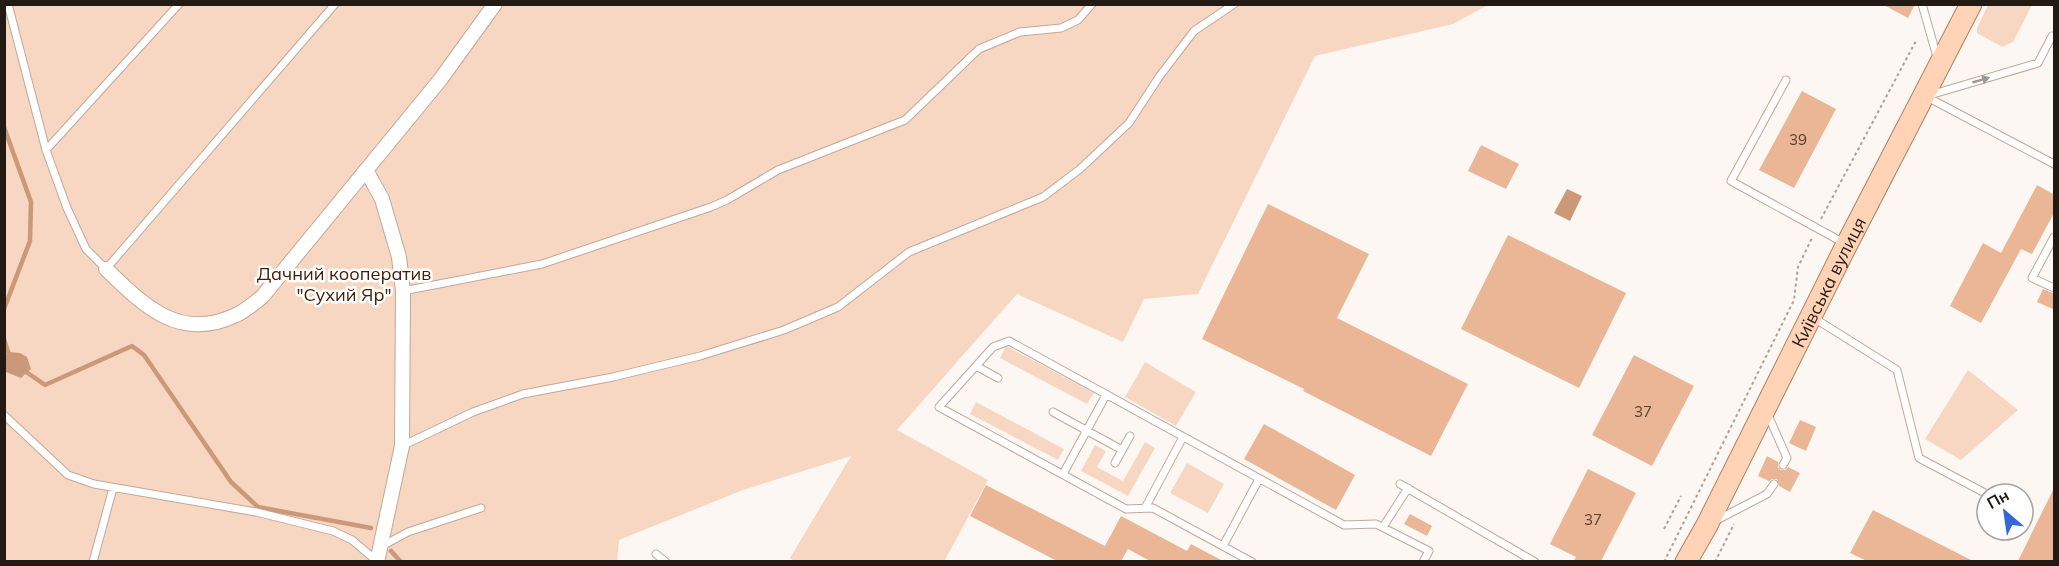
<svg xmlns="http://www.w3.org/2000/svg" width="2059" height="566" viewBox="0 0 2059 566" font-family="Mulish,sans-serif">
<rect width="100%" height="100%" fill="#fdf7f4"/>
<path fill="#f7d6c2" d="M4,5H1488L1453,24L1315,56L1198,294L1144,299L1123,342L1017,294L897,430L988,480L944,562H795L790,558L851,456L743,490L619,540L617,561H5Z
M1988,5H2032L2013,42L2002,47L1977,33V28Z
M1006,346L1094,393L1087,404L1000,358Z
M1145,362L1196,392L1176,426L1125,397Z
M1968,370L2018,410L1961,460L1925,439Z
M976,402L1064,449L1058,460L970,414Z
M1145,442L1155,448L1128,496L1081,471L1095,445L1106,451L1097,467L1123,481Z
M1187,463L1224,484L1208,513L1170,493Z"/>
<path fill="#cb9878" d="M1567,189L1582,196L1570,221L1554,213Z
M8,352L20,353L27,357L31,369L21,378L6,372L5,356Z"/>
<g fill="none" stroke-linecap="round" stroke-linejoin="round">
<path stroke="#cb9878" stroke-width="4.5" d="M4,127L31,202L30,241L4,309
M4,339L8,352L11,356
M22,369L45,385L132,346L144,355L231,482L258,507L371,528
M391,551L401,562"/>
</g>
<path fill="#eab695" d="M1882,4H1915L1908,18Z
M1802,91L1836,109L1794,188L1759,170Z
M1481,145L1519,164L1506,189L1468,171Z
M2037,185L2055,195V211L2032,254L2021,249L1981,323L1950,306L1983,243L2001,253Z
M1268,204L1369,254L1337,318L1468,384L1431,456L1303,391L1304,389L1202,339Z
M1508,235L1626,293L1579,388L1461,329Z
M2043,289L2055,294V310L2037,302Z
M1634,355L1694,386L1652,466L1592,435Z
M1800,420L1816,427L1806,451L1789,443Z
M1264,424L1355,475L1336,510L1244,459Z
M1767,456L1778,462V467L1781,470H1785L1788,467L1800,473L1790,492L1779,486L1777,479H1772L1769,481L1758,476Z
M1588,469L1636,493L1601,561H1574L1576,557L1550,544Z
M986,485L1105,546L1121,516L1187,551L1191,544L1223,561H1150L1128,549L1121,561H1057L970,516Z
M2055,486V561H2018Z
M1873,510L1973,561H1867L1850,553Z
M1410,514L1432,526L1427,536L1404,524Z"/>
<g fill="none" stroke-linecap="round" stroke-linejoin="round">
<defs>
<path id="lane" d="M8,4L46,150L67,208L86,249L106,269L335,4
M1922,4L1937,57
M1786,80L1731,181L1844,243
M1930,95L2038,63L2052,36
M1927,97L2054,164
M46,150L179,4
M2054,237L2032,278L2054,288
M403,291L542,264L711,207L727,200L778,170L905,120L979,49L1020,32L1061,28L1078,20L1092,4
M1814,318L1897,370L1919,458L1983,492
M976,366L939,407L1126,509L1153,508L1252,562
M998,378L976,366L993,347L1009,341L1344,525L1376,524L1429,551L1423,562
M1053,412L1122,450
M4,415L68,475L94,484L256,512L333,531L352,540L377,561
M1768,415L1787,458L1783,465
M402,446L473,412L523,394L613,377L700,356L784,330L838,307L909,252L1043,197L1080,169L1129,123L1159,77L1194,31L1234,4
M1115,463L1130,436
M1063,474L1106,395
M1400,484L1535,562
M1145,508L1183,437
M1715,521L1767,494L1774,484
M1383,527L1408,488
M382,546L408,532L481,508
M1223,546L1259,479
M656,554L666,562
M93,562L113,488"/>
<path id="street" d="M366,170L382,199L399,257L403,291L402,446L377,562
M106,269C144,306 180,342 236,315C245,311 254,303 262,297L440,80L495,4"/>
<g id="primary">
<path id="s1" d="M1686,562L1707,525L1847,244L1971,4"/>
</g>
</defs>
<use href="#lane" stroke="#c1a899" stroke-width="9"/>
<use href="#street" stroke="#c1a899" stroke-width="16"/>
<use href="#primary" stroke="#b17f5e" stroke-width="23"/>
<path stroke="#a9a29d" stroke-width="2" stroke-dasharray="3 3" stroke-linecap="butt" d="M1821,219L1917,39
M1664,529L1681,496
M1664,562L1794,300L1798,267L1812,238
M1715,562L1734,524"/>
<use href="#lane" stroke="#fff" stroke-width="7"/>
<use href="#street" stroke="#fff" stroke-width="14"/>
<use href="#primary" stroke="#fed3b6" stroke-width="21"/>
</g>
<defs><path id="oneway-solid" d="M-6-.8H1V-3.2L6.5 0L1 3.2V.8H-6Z" transform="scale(1.5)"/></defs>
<use fill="#9c9895" href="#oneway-solid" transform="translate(1981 80) rotate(-16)"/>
<g text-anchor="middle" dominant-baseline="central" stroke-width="5" stroke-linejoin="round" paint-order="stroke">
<g font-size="15" fill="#554134">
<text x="1798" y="139">39</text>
<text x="1643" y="411">37</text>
<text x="1593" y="519">37</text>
</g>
<g font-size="18" fill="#432108" stroke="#fff">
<text x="344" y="273">Дачний кооператив<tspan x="344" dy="21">"Сухий Яр"</tspan></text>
</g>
<g font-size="18" fill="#231a14" stroke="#fff">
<text stroke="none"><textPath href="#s1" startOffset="314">Київська вулиця</textPath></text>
</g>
</g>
<rect width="2059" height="566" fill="none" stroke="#231a14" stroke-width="12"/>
<g transform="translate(2005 512) rotate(331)"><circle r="28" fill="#ffffff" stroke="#a7a3a1" stroke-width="1.5"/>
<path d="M0-4.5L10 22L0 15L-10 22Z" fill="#3567d6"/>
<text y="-9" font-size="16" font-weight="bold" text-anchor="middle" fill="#231a14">Пн</text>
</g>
</svg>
